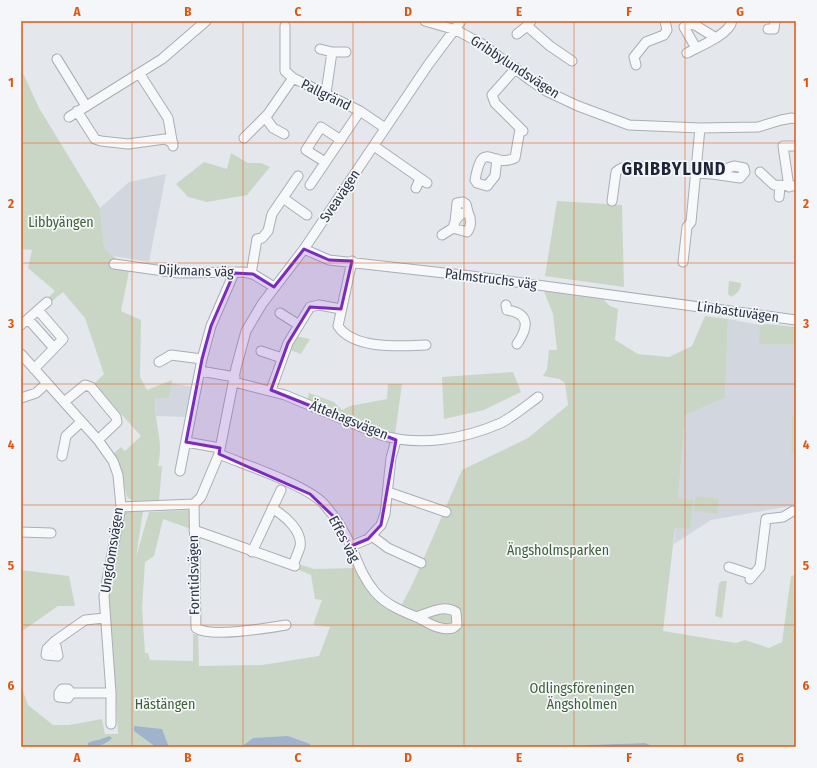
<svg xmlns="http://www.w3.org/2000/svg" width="817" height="768" viewBox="0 0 817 768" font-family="'Fira Sans Condensed',sans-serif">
<rect width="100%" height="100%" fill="#e4e7ec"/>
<path fill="#d2d6de" d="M166,174L149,262L114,256L104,247L100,208L129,182Z
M728,319L760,325V344L796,345V416H792L791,453L796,454V505L711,520L674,544L685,415L725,398Z
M171,383L193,387L189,417L156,416L155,398H169Z"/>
<path fill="#c9d6c5" d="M21,21H22L23,73L39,108L100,208L104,247L129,271L121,311L141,320L140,377L147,390L172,380L169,398H155C154,424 164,439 158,466H162L159,500L134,501L127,497L122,475L114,453L121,447L125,451L141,436L94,384L104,374L85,318L63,292L52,301L49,297L55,291L28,268L32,250L21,249Z
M231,153L248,163H261L270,167L247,195L207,202L188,197L176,184L204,162L227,169Z
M557,201L622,205L624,287L545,276Z
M729,281L741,283C741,290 737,294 731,297L728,294Z
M543,289L601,297L610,306L618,309L615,340L638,354L669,357L692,346L705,316L728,319L725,398L685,415L678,498L693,500L690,529L675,528L663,631L736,643L745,640L769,648L782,642L791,576L796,575V747H655L645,743L587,745L586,747H310V744L253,738L241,747H21V686L28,705L53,725H69L102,719L105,734H118L112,634C99,605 117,546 123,515L127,511H143L136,557L149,512L190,510L191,529L163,519L154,556L145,562L142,608L145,653H148L150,660L193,661V634L198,635L199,666L262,665L319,656L330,627L313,625L322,600L315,599L311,575L297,569L298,564L314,569L354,568L363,582L400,613L402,604L413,583L462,470L528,438L568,405L565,383L559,379L543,376L547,369L549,350H557L553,314Z
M767,324L796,327V345L759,344L760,325Z
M295,336L310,339L301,354L288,349Z
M513,372L521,392L484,410L444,419L442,377Z
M388,384H402L395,434L307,401L309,393L334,402L342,410L350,406L387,399Z
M792,416H796V454L791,453Z
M696,496L719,499L717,514L694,511Z
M21,570L69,576L75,606H58L21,632Z
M722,581H727L722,618L715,616L719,583Z"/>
<path fill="#9fb4cc" d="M134,726L162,729L169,747H156L134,731Z
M109,736L112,738C106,745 96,747 88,747V743C93,740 102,740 109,736Z
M288,736L310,744V747H241L253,738Z
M645,743L655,747H586L587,745Z"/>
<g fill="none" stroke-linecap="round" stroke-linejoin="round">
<defs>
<path id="minor" d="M425,21L456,30L482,44L530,80L546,91L578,106L629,125L700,128L758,127L781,120L792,118L796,119
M531,21L527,26L550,46L572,61
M689,21L688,24L695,25L716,38
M285,26V71L293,78
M684,27L696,48
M768,29H774L775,21
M517,34L527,26
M320,49L332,52H346
M687,53C698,47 729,35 732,21
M57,59L86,106
M636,65L634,57L646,42L664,35L667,30L665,21
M516,68L492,95L495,103L523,131
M139,73L168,118L173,146
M326,93L332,52
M77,111L95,139L101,141L128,144L165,139L173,143
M69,117L162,59L206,21
M265,117L273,128L284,134
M244,138L268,114L293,78L360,111L385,128
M374,146L427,183
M497,159L495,176L487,186L477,183L475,180C483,137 491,169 515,158L520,129
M325,162L306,150L321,127L341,140
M760,172L774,185L796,186
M696,173L712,174L734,166L744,168L745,172L740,178L712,174
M310,185L360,111
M789,187L783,146H796
M416,188L420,179
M779,197L780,186
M283,198L307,215
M612,201L616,172C624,163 640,167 652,168
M455,222L457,203L463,202L466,204L468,212
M442,235L453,228L467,232C472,226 471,218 468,212C459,213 455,219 453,228
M304,249L329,260L471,276L796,320
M352,261L338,326C354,350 401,346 426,345
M683,262L687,227L691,222L700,128
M114,264L178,273L243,272L253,274L274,287
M251,274L257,239L262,238L268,231L272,214L298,176
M506,305L507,310C531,314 528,328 517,344
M280,313L299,325
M28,319L54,348
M21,325L47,302
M261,351L282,358
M21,354L98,440L113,461L118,475L121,507L104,596L111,693V724
M159,362L171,355L202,359
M34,369L63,339L38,310
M200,371L235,377
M234,382L285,395L381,435C420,447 464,439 501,423C514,416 526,406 538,397
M271,390L288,343L310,307L319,305L341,309
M21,398L36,393L46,384
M64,402L85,385L91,387L116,417L117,422L98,440
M186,442L220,448
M219,454C245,465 304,484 323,503C334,515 344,531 351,546C358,563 363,578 375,592C386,605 404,612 419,618C430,624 440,631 453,628L457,625L456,612C443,604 429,613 416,617
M62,456L66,436L81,422
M180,471L202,359L211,326L234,273
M388,492L446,512
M194,504L196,628C210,638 268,628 286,625
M121,507L194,504L201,497L219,454L236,368L246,331L262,304L304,249L428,65L461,21
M272,508C285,516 303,531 300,547C298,553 295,560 293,565
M194,530L295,566
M21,532L51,533
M372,536L388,548L421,563
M351,546L368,539L381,525L385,514L391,458L396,440
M252,552L281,490
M729,567L753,575
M750,579L760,567L766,519L783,517L793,511
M55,641L58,656L46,655L47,649L55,641L85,620L105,618
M71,693L68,698L59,697V693L62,689H68L71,693H111"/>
</defs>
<use href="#minor" stroke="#a9aeb7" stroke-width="11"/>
<use href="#minor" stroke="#f7f8fa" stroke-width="9"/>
</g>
<path fill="#7b2cbf" fill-opacity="0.2" stroke="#7b2cbf" stroke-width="3" stroke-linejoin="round" d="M304,249L329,260L352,261L341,309L310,307L288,343L271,390L396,440L381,525L368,539L351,546L333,516L310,494L219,454L220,448L186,442L202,359L211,326L234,273L253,274L274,287Z"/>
<path fill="none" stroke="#df570f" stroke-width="1" stroke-opacity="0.55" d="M132,21V747M243,21V747M353,21V747M464,21V747M574,21V747M685,21V747M21,143H796M21,263H796M21,384H796M21,505H796M21,625H796"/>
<g text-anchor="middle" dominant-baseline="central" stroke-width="3.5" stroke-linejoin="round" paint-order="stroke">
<g font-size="14" fill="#2b3445" stroke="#f4f6f9">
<text transform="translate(515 67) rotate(33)">Gribbylundsvägen</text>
<text transform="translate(326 95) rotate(26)">Pallgränd</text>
<text transform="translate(340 196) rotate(-56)">Sveavägen</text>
<text transform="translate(196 271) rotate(2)">Dijkmans väg</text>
<text transform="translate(491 279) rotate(7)">Palmstruchs väg</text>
<text transform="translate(738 312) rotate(8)">Linbastuvägen</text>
<text transform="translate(349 420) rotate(22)">Ättehagsvägen</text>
<text transform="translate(344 539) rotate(62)">Effes väg</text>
<text transform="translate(112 550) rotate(-81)">Ungdomsvägen</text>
<text transform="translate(194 575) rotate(-91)">Forntidsvägen</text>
</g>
<g font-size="14" fill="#3f6138" stroke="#f4f6f9">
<text x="61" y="222">Libbyängen</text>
<text x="558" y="550">Ängsholmsparken</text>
<text x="582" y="688">Odlingsföreningen<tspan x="582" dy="16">Ängsholmen</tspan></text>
<text x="165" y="704">Hästängen</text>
</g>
<g font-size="18" font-weight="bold" letter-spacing="1" fill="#1d2536" stroke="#f4f6f9">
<text x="674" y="169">GRIBBYLUND</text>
</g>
</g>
<rect width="817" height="768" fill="none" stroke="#f4f6f9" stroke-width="44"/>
<rect x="22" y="22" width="773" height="724" fill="none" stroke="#df570f" stroke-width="1.5"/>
<g font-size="13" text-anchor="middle" font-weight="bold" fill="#df570f">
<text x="77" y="16">A</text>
<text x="188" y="16">B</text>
<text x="298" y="16">C</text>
<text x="408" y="16">D</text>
<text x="519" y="16">E</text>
<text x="629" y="16">F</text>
<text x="740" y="16">G</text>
<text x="11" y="87">1</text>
<text x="806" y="87">1</text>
<text x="11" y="208">2</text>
<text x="806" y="208">2</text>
<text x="11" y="328">3</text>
<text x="806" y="328">3</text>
<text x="11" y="449">4</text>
<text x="806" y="449">4</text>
<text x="11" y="570">5</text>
<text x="806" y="570">5</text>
<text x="11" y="690">6</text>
<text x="806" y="690">6</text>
<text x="77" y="762">A</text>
<text x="188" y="762">B</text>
<text x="298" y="762">C</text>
<text x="408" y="762">D</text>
<text x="519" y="762">E</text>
<text x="629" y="762">F</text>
<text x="740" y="762">G</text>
</g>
</svg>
